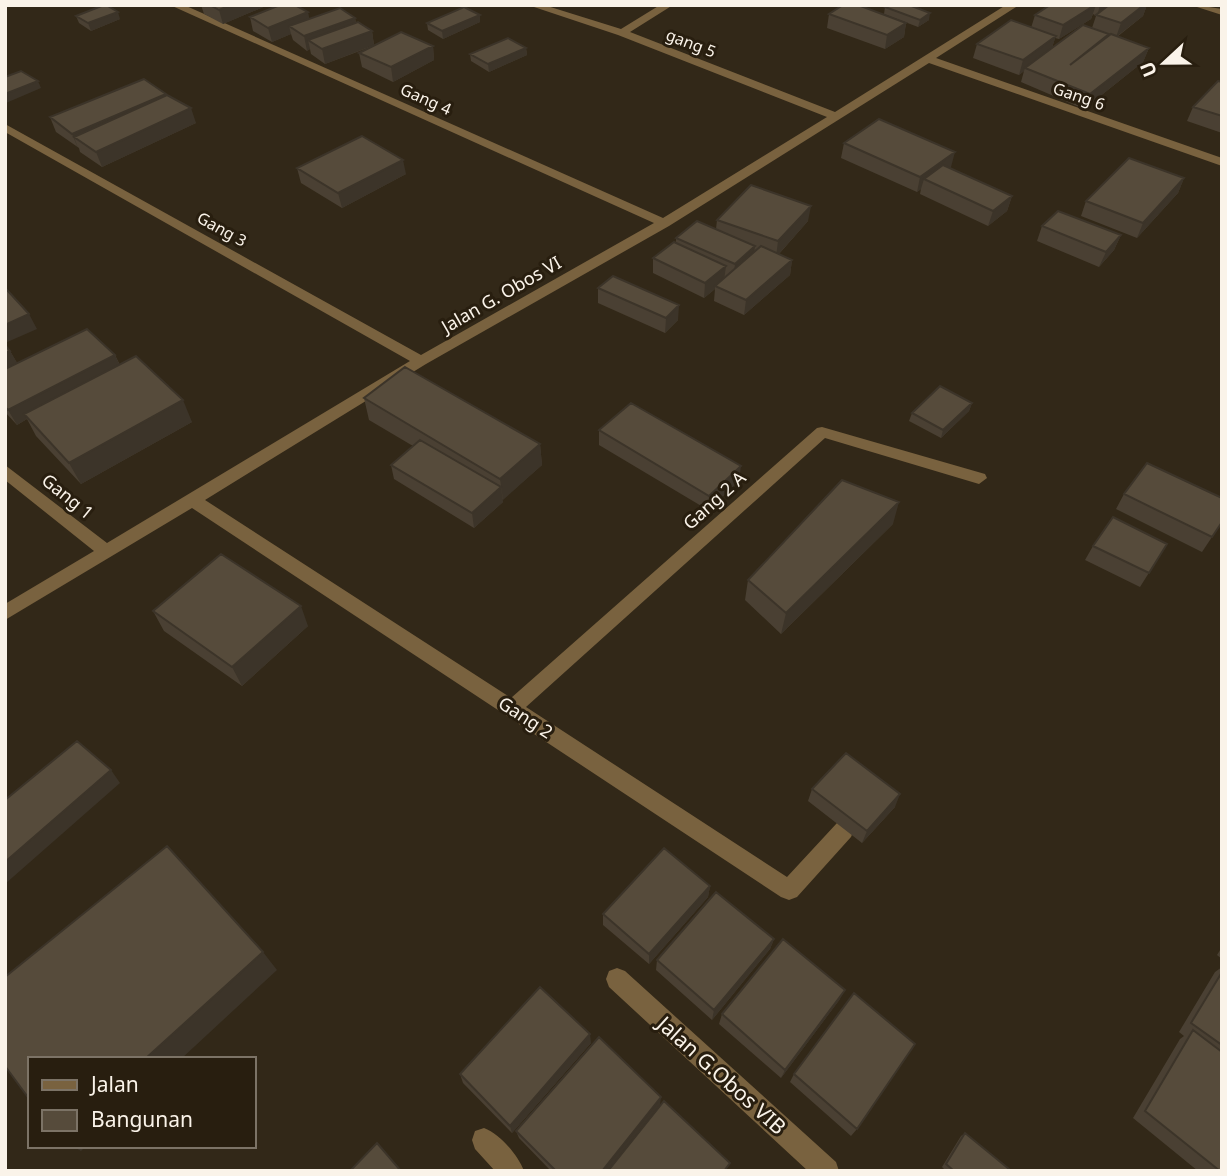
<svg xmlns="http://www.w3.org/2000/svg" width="1227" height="1176" viewBox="0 0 1227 1176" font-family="'Noto Sans',sans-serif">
<rect width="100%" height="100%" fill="#322818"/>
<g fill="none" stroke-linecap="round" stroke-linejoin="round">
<path fill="#79623f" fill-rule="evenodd" d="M170,5H184L663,218L827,117L618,35L528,5H544L621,29L660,5H673L630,32L835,112L1006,5H1019L936,58L1222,158V166L929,63L669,226L426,364L205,500L511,698L817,428L822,427L985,474L987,478L979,484L825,438L526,707L787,877L837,823L844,821L851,823L854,830L851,837L797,897L789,900L781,897L192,508L5,620V604L94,551L5,480V465L107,543L410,361L5,132V124L421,355L654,223Z
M1196,5L1222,9V15L1197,7Z
M617,968L625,971L836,1162L839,1171H808L609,987L606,979L609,971Z
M484,1128C500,1134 518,1155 524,1171H495L475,1149L472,1140L475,1131Z"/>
</g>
<path fill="#4a4033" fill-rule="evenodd" d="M201,5H268L223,24L204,14Z
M1050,5H1147L1143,16L1117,37L1149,48L1143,62L1084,109L1021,82L1024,71L1019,75L973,58L977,44L1031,28L1035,15ZM1093,14L1096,16L1092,28L1052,48L1055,38L1059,39L1091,19Z
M885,7L929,20L918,27L884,14Z
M829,14L906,23L904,37L885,49L827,28Z
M480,15V22L443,39L428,30L427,23Z
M76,16L120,19L91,31L79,23Z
M250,17L309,19L355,18L356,23L372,31L374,45L433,46L434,60L393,82L362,67L359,53L373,46L325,64L311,54L310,49L307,51L293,40L291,34L272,42L253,31Z
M526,48L527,55L489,72L471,61L470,54Z
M1222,82V133L1187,121L1193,107Z
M166,95L196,123L102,167L80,152L79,148L56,132L50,117Z
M844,143L951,167L950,168L1012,196L1007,211L988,226L920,194L921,189L917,192L841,158Z
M297,168L406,174L342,208L301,183Z
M1184,178L1178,193L1137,238L1081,216L1086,201Z
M717,220L808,221L779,254L792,260L790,275L744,315L714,301L715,289L704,298L653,273V258L676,243V238L716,229Z
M1042,226L1121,235L1114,250L1099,267L1037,241Z
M598,288L678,320L665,333L598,303Z
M5,345L10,351L17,363L115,355L120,365L192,422L81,484L36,436L27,419L17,425L5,412Z
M364,398L540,444L542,465L502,500L503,502L474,528L394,479L391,465L413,446L369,420Z
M972,403L969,411L941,438L909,421L912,413Z
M599,430L739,481L708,510L599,445Z
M1124,494L1222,522L1202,552L1116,509Z
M893,524L781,634L745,600L748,580Z
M1167,544L1140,587L1085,560L1093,546Z
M153,611L308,626L242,686L164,631Z
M812,789L895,807L862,843L808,801Z
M710,886L708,897L649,964L603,925V914Z
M774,939L770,949L712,1020L656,970L657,960Z
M1222,947V959L1217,955Z
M1222,967V1171H1198L1133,1118L1180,1039L1184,1036L1179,1032L1215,972Z
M840,999L781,1078L719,1024L722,1014Z
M591,1043L512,1133L463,1083L460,1074Z
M794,1074L857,1129L851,1136L790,1082Z
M660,1105L607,1171H551L519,1138L516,1131Z
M965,1133L1008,1171H946L942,1167L961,1136Z"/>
<path fill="#3c3429" d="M231,5H268L223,24L219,10Z
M1096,5L1091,19L1059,39L1063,25Z
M1100,5H1111L1097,16Z
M1144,5H1147L1143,16L1116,37L1121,23Z
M118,12L120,19L91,31L88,23Z
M308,12L311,26H289L291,34L272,42L268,28Z
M930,13L929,20L918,27L920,20Z
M480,15V22L443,39L442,31Z
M355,18L358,33L308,40L310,49L307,51L304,36Z
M906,23L904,37L885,49L887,35Z
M372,31L374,45L325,64L322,49Z
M1056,36L1051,50L1025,68L1024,71L1019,75L1023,60Z
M433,46L434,60L393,82L391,67Z
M526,48L527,55L489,72L488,64Z
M1149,48L1143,62L1084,109L1090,94Z
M38,81L41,88L6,103L5,94Z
M166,94L171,109L74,137L78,148L72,134Z
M191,108L196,123L102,167L96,152Z
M955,152L951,167L931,182L924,179L921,189L917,192L920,177Z
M403,160L406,174L342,208L338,193Z
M1184,178L1178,193L1137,238L1143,223Z
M1012,196L1007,211L988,226L993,211Z
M811,206L808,221L776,257L778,241Z
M1121,235L1114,250L1099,267L1106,252Z
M755,246L753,261L733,279L735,264Z
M792,260L790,275L744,315L746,300Z
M726,266L724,281L715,286V289L704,298L705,283Z
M679,305L678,320L665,333L666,318Z
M29,314L37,329L5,343V325Z
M10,351L19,366L5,372V353Z
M115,355L122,370L24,414L27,419L17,425L8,410Z
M183,400L192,422L81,484L69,463Z
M972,403L969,411L941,438L943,430Z
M540,444L542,465L503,500L500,479Z
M741,466L739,481L708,510L709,496Z
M501,487L503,502L474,528L472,513Z
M899,502L893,524L781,634L786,613Z
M301,606L308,626L242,686L232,667Z
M111,770L120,783L5,884V862Z
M900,794L895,807L862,843L867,831Z
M710,886L708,897L649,964V954Z
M774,939L770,949L712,1020L714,1010Z
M263,952L277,970L181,1059H145Z
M845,990L840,999L781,1078L785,1070Z
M590,1034L591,1043L512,1133L510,1126Z
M661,1097L660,1105L607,1171H602Z
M72,1146H86L81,1151Z"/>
<path fill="#564b3b" stroke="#3c3429" stroke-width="2" d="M104,5H106L118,12L88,23L76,16Z
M210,5H231L219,10Z
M280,5H295L308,12L268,28L250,17Z
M843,5H858L906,23L887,35L829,14Z
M887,5H909L930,13L920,20L885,7Z
M1050,5H1095L1063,25L1035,15Z
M1109,5H1144L1121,23L1096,15Z
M464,7L480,15L442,31L427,23Z
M340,8L355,18L304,36L289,26Z
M1011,20L1056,36L1023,60L977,44Z
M358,22L372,31L322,49L308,40Z
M1083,25L1109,34L1070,65L1111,34L1149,48L1090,94L1025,68Z
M401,32L433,46L391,67L359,53Z
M508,38L526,48L488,64L470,54Z
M21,71L38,81L5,94V77Z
M144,79L166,94L72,134L50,117Z
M1218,81L1222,82V116L1193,107Z
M167,95L191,108L96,152L74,137Z
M879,119L955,152L920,177L844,143Z
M362,136L403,160L338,193L297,168Z
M1129,158L1184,178L1143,223L1086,201Z
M943,165L1012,196L993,211L924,179Z
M751,185L811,206L778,241L717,220Z
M1058,211L1121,235L1106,252L1042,226Z
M697,221L755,246L735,264L676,238Z
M674,242L726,266L705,283L653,258Z
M761,246L792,260L746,300L715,286Z
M613,276L679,305L666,318L598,288Z
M7,290L29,314L5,325V291Z
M87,329L115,355L8,410L5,407V369Z
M5,345L10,351L5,353Z
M136,356L183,400L69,463L24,414Z
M405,367L540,444L500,479L364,398Z
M940,386L972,403L943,430L912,413Z
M631,403L741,466L709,496L599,430Z
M420,440L501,487L472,513L391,465Z
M1147,463L1222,498V522L1212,537L1124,494Z
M842,480L899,502L786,613L748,580Z
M1113,517L1167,544L1149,573L1093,546Z
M221,554L301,606L232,667L153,611Z
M77,741L111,770L5,862V800Z
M846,753L900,794L867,831L812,789Z
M167,846L263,952L145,1059H30V1100L5,1066V977Z
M664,848L710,886L649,954L603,914Z
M716,892L774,939L714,1010L657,960Z
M783,939L845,990L785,1070L722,1014Z
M1222,972V1045L1191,1023Z
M540,987L590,1034L510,1126L460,1074Z
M854,993L915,1044L857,1129L794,1074Z
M1193,1030L1222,1052V1171H1220L1145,1111Z
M599,1037L661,1097L602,1171H556L516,1131Z
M664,1101L730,1163L724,1171H608Z
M965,1133L1009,1169L1008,1171H954L946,1164Z
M377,1143L401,1171H350Z"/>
<g text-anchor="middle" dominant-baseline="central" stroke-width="6" stroke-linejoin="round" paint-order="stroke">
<g font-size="16" fill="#faf3e9" stroke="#281e0f">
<text transform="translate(691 43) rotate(21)">gang 5</text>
<text transform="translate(1079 96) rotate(19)">Gang 6</text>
<text transform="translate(426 99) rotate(24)">Gang 4</text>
<text transform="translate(222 229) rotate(29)">Gang 3</text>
</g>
<g font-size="18" fill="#faf3e9" stroke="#281e0f">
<text transform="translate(501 294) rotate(-30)">Jalan G. Obos VI</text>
<text transform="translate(68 496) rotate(39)">Gang 1</text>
<text transform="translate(714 500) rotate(-42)">Gang 2 A</text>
<text transform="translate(526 717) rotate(33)">Gang 2</text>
</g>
<g font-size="21" fill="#faf3e9" stroke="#281e0f">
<text transform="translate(722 1075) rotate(42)">Jalan G.Obos VIB</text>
</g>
</g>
<rect width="1227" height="1176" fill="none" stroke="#faf3e9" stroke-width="14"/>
<rect x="28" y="1057" width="228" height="91" fill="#281e0f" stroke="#7c7366" stroke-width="2"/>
<rect x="42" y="1080" width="35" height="10" fill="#79623f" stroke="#7c7366" stroke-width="2"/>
<text x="91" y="1092" font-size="21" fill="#faf3e9">Jalan</text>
<rect x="42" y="1110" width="35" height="21" fill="#564b3b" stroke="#7c7366" stroke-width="2"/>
<text x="91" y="1127" font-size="21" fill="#faf3e9">Bangunan</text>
<g transform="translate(1164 63) rotate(248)" stroke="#281e0f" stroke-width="5" paint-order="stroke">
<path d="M0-5L12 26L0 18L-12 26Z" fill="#faf3e9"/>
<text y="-10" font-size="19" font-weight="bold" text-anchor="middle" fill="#faf3e9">U</text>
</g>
</svg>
